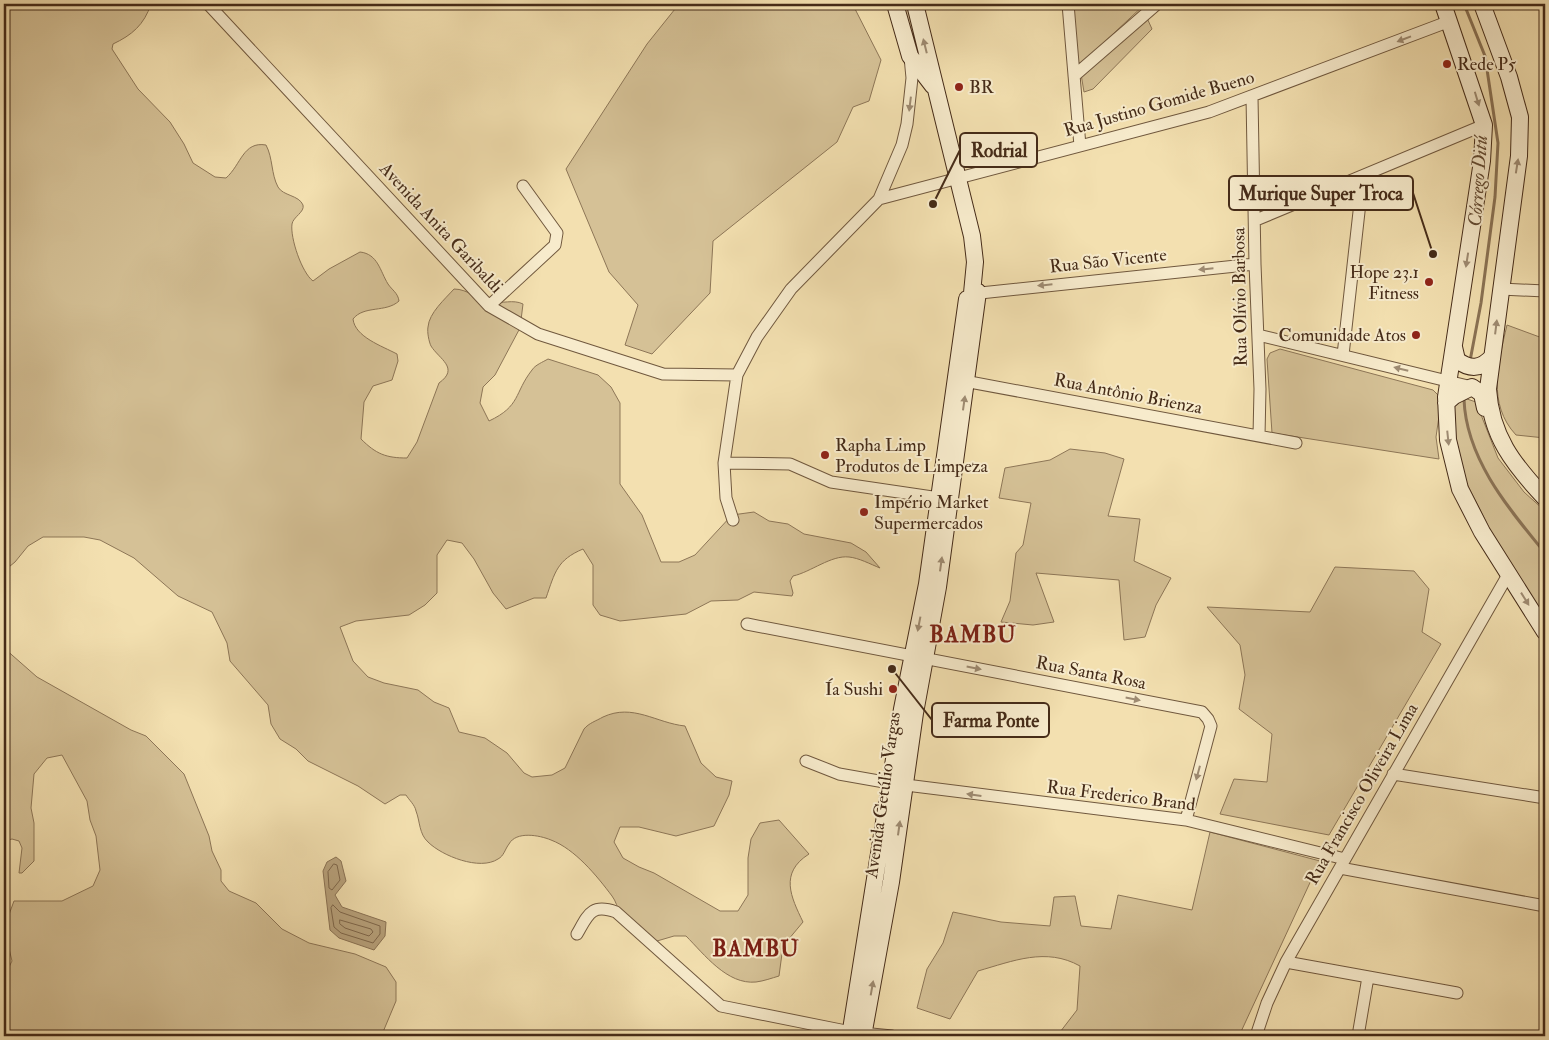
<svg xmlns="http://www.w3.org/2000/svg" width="1549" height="1040" viewBox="0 0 1549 1040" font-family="'IM FELL Double Pica',serif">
<rect width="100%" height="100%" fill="#f3e0b0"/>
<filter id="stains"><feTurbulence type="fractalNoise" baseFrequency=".004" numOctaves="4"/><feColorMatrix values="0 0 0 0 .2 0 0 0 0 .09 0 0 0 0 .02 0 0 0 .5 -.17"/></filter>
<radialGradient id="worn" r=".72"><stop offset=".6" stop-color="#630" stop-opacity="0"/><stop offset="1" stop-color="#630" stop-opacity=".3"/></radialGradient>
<path fill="#d5c196" stroke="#8d7657" d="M4,4H151C144,25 132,35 113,44L112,49L138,89L170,122L184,144L193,163L215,177L226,178C241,165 243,141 266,145C273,158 271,174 278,187C283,196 299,195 303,205C305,212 293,217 292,224C290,238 302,273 313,281L329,269L360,252C378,254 380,271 388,284C392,290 398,293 399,301C386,313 364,305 353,319C355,337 382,346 397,354L398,361L392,380L373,386L364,402L361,439C376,454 386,458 407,458L417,442L439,383C460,368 439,359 431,346C429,342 427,332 428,327C429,313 445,299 454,289C468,289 478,300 491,302C502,304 513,299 523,304L520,328L495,375L483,387L480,403L489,421C521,406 514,393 532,370C535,365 543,362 548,359L598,375L611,387L620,403V484L642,515L661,562H679L695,555L732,515L754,512L769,521L788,524L804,534L851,543L866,552L880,568C870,564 859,558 849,557C831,555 811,572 793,576L790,581L793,593L792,596L754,592L738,600L711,601L686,614L620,621L600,615L593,605V565L583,549C557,560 555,572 546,598H534L506,609L493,593L474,559L462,543L447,540L437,555V593L425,605L409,615L356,621L340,627L353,661L368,677L384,683L418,690L434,702L449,708L459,732L485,738L507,753L524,773L532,777L552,775L565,768L584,729C589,723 596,721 603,717C633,703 656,723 685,726L701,763L716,777L732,781L729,795L714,826L676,836L639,827H620L614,842L623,858L639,867L654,873L720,911H738L748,895V858L751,839L760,823L779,820L809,854C779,873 791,897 803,922L783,946L779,976C772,978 764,981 756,982C727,985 704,954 686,936H674L657,941C646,933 630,924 621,913C617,908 616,901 612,896C597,876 575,849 551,840C539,835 516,831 509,844C505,849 504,856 498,859C480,871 442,856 428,842C419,834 420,821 416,811C415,805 409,800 406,795H400L385,804L358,786L308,761L296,749L280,739L271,724L268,705L230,661L227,643L212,612L178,596L134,558L100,540L84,537H43L28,546L15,562L4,571Z
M679,4L853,5L881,60L869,101L853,107L837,142L713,241L710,293L652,354L625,345L638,305L609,272L566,169L647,44Z
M900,4H909L926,70C910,52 913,24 900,4Z
M1073,4H1145L1082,63H1077Z
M1147,18L1152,29L1093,89L1084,92L1081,74Z
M1507,325L1545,339V438L1516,435C1487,404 1498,363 1507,325Z
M1280,349L1433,390L1439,396L1440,409L1436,437L1439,459L1272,433L1267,359L1270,353Z
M1467,399L1476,402L1498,458L1524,492L1545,511V623L1492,534L1458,466L1452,408L1457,401Z
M1070,449L1105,453L1124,459L1108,516L1140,519L1134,561L1171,578L1156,605L1145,637L1124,640L1119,580L1036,573L1054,622L1033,625L1001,622L1010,601L1016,553L1023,545L1031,503L999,498L1005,468L1050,460Z
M1335,567L1414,571L1429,589L1422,632L1441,644L1329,835L1220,814L1234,779L1267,782L1272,734L1239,709L1245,675L1240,645L1207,607L1310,612Z
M4,648L37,677L131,730L146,736L184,774L209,836L212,851L221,870V881L229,891L256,903L282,929L309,943L355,954L386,967L396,982V1001L383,1032L373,1036H4V969H8L12,961L4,928L14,901H62L93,886L100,870L96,836L90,820L87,801L62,755L47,758L34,774L31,808L34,823V861L22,873H19L22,848L19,841L12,839L4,841Z
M1210,832L1320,861L1239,1036H1206L1202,1034L1182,1036H1057L1077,1010L1080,966C1046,947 1013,961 978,971L950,1019L917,1008L927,969L943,943L953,912L1001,922L1050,926L1054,897L1075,896L1081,926L1111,929L1118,895L1192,910Z"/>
<path fill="#b8a27c" stroke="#8a7254" d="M336,857L341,861L346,881L335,895L342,907L386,922L385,936L374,950L339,938L330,930L323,871L327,862Z"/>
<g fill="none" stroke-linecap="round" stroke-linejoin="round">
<path stroke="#7e664a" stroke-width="1" d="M334,864L337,865L340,880L332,890L329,888L328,872Z
M333,905L340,912L380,926V934L373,943L341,933L334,927L331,908Z
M340,920L371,929L373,932L369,936L345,928L340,924Z"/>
<path stroke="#8a7254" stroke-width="3" d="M1464,4L1485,56L1498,143L1495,197L1481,303L1470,361
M1464,399C1466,459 1509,509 1545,553"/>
<defs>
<path id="street" d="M208,4L489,306L538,334L663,374L737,375
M1068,4L1080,146
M1074,76L1157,4
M1252,97L1255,264L1260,389L1259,436
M879,199L1209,112L1450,21
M1256,220L1484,125
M1501,289L1545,291
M971,294L1255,264
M489,306L555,245L557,233L523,186
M1258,335L1472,387
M1343,355L1363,176
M959,380L1296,443
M724,463L790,464L831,482L946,499
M733,520L726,498L724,463L737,375L757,337L791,289L879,199L902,145L907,124L912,78L910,57
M747,624L1202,712L1208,719L1211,726L1186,820
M806,761L839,774L890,783L1186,820L1345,859
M1393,774L1545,798
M1340,868L1545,906
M577,934C588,915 591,903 616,912L721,1006L851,1032L892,1036
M1286,962L1457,993
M1256,1036L1267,1003L1286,962L1509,573
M1358,1036L1368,977"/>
<path id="secondary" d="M895,4L910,56L933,86
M915,4L972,236L975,262L972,293
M1443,4L1484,125L1482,161L1446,397L1448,440L1460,489L1482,532L1545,632
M1482,4L1509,77L1520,117L1519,156L1488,389C1491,436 1513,464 1545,498
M1454,347L1457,360C1470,370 1481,369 1492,357
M1446,403L1454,396L1472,387L1482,394L1485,408
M850,1036L902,709L927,584L967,299
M863,1036L891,882L915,713L938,587L978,292"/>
</defs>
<use href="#street" stroke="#70583e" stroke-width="13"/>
<use href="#secondary" stroke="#452b18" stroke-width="18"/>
<use href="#street" stroke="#f7ebcc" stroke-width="11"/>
<use href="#secondary" stroke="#f7ebcc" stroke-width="16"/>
</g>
<defs><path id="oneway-solid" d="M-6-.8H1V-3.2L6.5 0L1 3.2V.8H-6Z" transform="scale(1.25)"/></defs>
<g fill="#9e8b72">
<use href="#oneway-solid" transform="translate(1404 39) rotate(159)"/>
<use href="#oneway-solid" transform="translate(925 46) rotate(-104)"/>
<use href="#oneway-solid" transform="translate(1477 99) rotate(73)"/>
<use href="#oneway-solid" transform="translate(910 104) rotate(97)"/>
<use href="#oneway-solid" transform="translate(1517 166) rotate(-81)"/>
<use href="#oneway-solid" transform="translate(1467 260) rotate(99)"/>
<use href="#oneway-solid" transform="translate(1206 269) rotate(174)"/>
<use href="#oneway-solid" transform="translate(1045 285) rotate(174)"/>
<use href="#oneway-solid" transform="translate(1496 327) rotate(-83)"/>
<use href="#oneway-solid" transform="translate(1401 369) rotate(-166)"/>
<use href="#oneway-solid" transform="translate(964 403) rotate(-82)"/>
<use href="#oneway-solid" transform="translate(1448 438) rotate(84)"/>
<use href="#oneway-solid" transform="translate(941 564) rotate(-82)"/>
<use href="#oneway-solid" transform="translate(1525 599) rotate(58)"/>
<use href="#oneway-solid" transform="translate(919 624) rotate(101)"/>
<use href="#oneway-solid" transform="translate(974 668) rotate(11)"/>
<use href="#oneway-solid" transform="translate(1133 699) rotate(11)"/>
<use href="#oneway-solid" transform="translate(1198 773) rotate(105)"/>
<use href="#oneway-solid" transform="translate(974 795) rotate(-172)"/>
<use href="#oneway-solid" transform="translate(899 828) rotate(-82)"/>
<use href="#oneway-solid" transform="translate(872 988) rotate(-80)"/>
</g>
<g fill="#8f2418" stroke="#f7ebcc" stroke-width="2">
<circle cx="1447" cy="64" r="5"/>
<circle cx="959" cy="87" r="5"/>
<circle cx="1429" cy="282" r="5"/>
<circle cx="1416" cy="335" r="5"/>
<circle cx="825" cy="455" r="5"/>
<circle cx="864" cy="512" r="5"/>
<circle cx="893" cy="689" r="5"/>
</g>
<g text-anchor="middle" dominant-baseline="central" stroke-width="4" stroke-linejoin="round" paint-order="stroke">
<g font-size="18" fill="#452b18" stroke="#f7ebcc" text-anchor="start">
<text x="1457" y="64">Rede P5</text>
<text x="969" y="87">BR</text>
<text x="1419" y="272" text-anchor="end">Hope 23.1<tspan x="1419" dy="21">Fitness</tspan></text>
<text x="1406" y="335" text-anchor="end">Comunidade Atos</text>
<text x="835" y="445">Rapha Limp<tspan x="835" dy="21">Produtos de Limpeza</tspan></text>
<text x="874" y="502">Império Market<tspan x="874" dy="21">Supermercados</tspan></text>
<text x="883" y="689" text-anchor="end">Ía Sushi</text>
</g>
<g font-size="18" fill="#452b18" stroke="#f7ebcc">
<text transform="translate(1159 104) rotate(-16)">Rua Justino Gomide Bueno</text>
<text transform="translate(441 228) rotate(47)">Avenida Anita Garibaldi</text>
<text transform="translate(1108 261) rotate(-6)">Rua São Vicente</text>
<text transform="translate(1240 297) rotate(-91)">Rua Olívio Barbosa</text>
<text transform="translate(1128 394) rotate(11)">Rua Antônio Brienza</text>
<text transform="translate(1091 673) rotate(11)">Rua Santa Rosa</text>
<text transform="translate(1362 794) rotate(-60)">Rua Francisco Oliveira Lima</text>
<text transform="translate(883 795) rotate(-82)">Avenida Getúlio Vargas</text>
<text transform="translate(1121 796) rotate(7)">Rua Frederico Brand</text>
</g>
<g font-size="19" font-style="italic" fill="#624931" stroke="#f7ebcc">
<text transform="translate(1478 181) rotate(-86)">Córrego Ditú</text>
</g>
<g font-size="22" font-weight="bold" letter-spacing="1" fill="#7a1f14" stroke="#f7ebcc">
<text x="973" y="635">BAMBU</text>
<text x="756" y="949">BAMBU</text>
</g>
</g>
<path fill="none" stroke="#452b18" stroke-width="2" d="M933 204L960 150M1433 254L1413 193M892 669L932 720"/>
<g fill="#452b18" stroke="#f7ebcc" stroke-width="2">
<circle cx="933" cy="204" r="5"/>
<circle cx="1433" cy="254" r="5"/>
<circle cx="892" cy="669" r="5"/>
</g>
<g fill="#f7ebcc" stroke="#452b18" stroke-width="2">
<rect x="960" y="133" width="77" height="34" rx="5"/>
<rect x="1229" y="176" width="184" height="34" rx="5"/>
<rect x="932" y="703" width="117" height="34" rx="5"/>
</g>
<g font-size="19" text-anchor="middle" font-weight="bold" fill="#452b18">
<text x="999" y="157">Rodrial</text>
<text x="1321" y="200">Murique Super Troca</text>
<text x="991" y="727">Farma Ponte</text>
</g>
<rect width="1549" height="1040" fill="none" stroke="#f3e0b0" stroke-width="20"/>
<rect x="5" y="5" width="1539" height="1030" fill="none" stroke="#452b18" stroke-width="2.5"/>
<rect x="10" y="10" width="1529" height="1020" fill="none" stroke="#452b18"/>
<rect width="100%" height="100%" filter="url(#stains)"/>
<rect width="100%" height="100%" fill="url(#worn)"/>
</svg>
